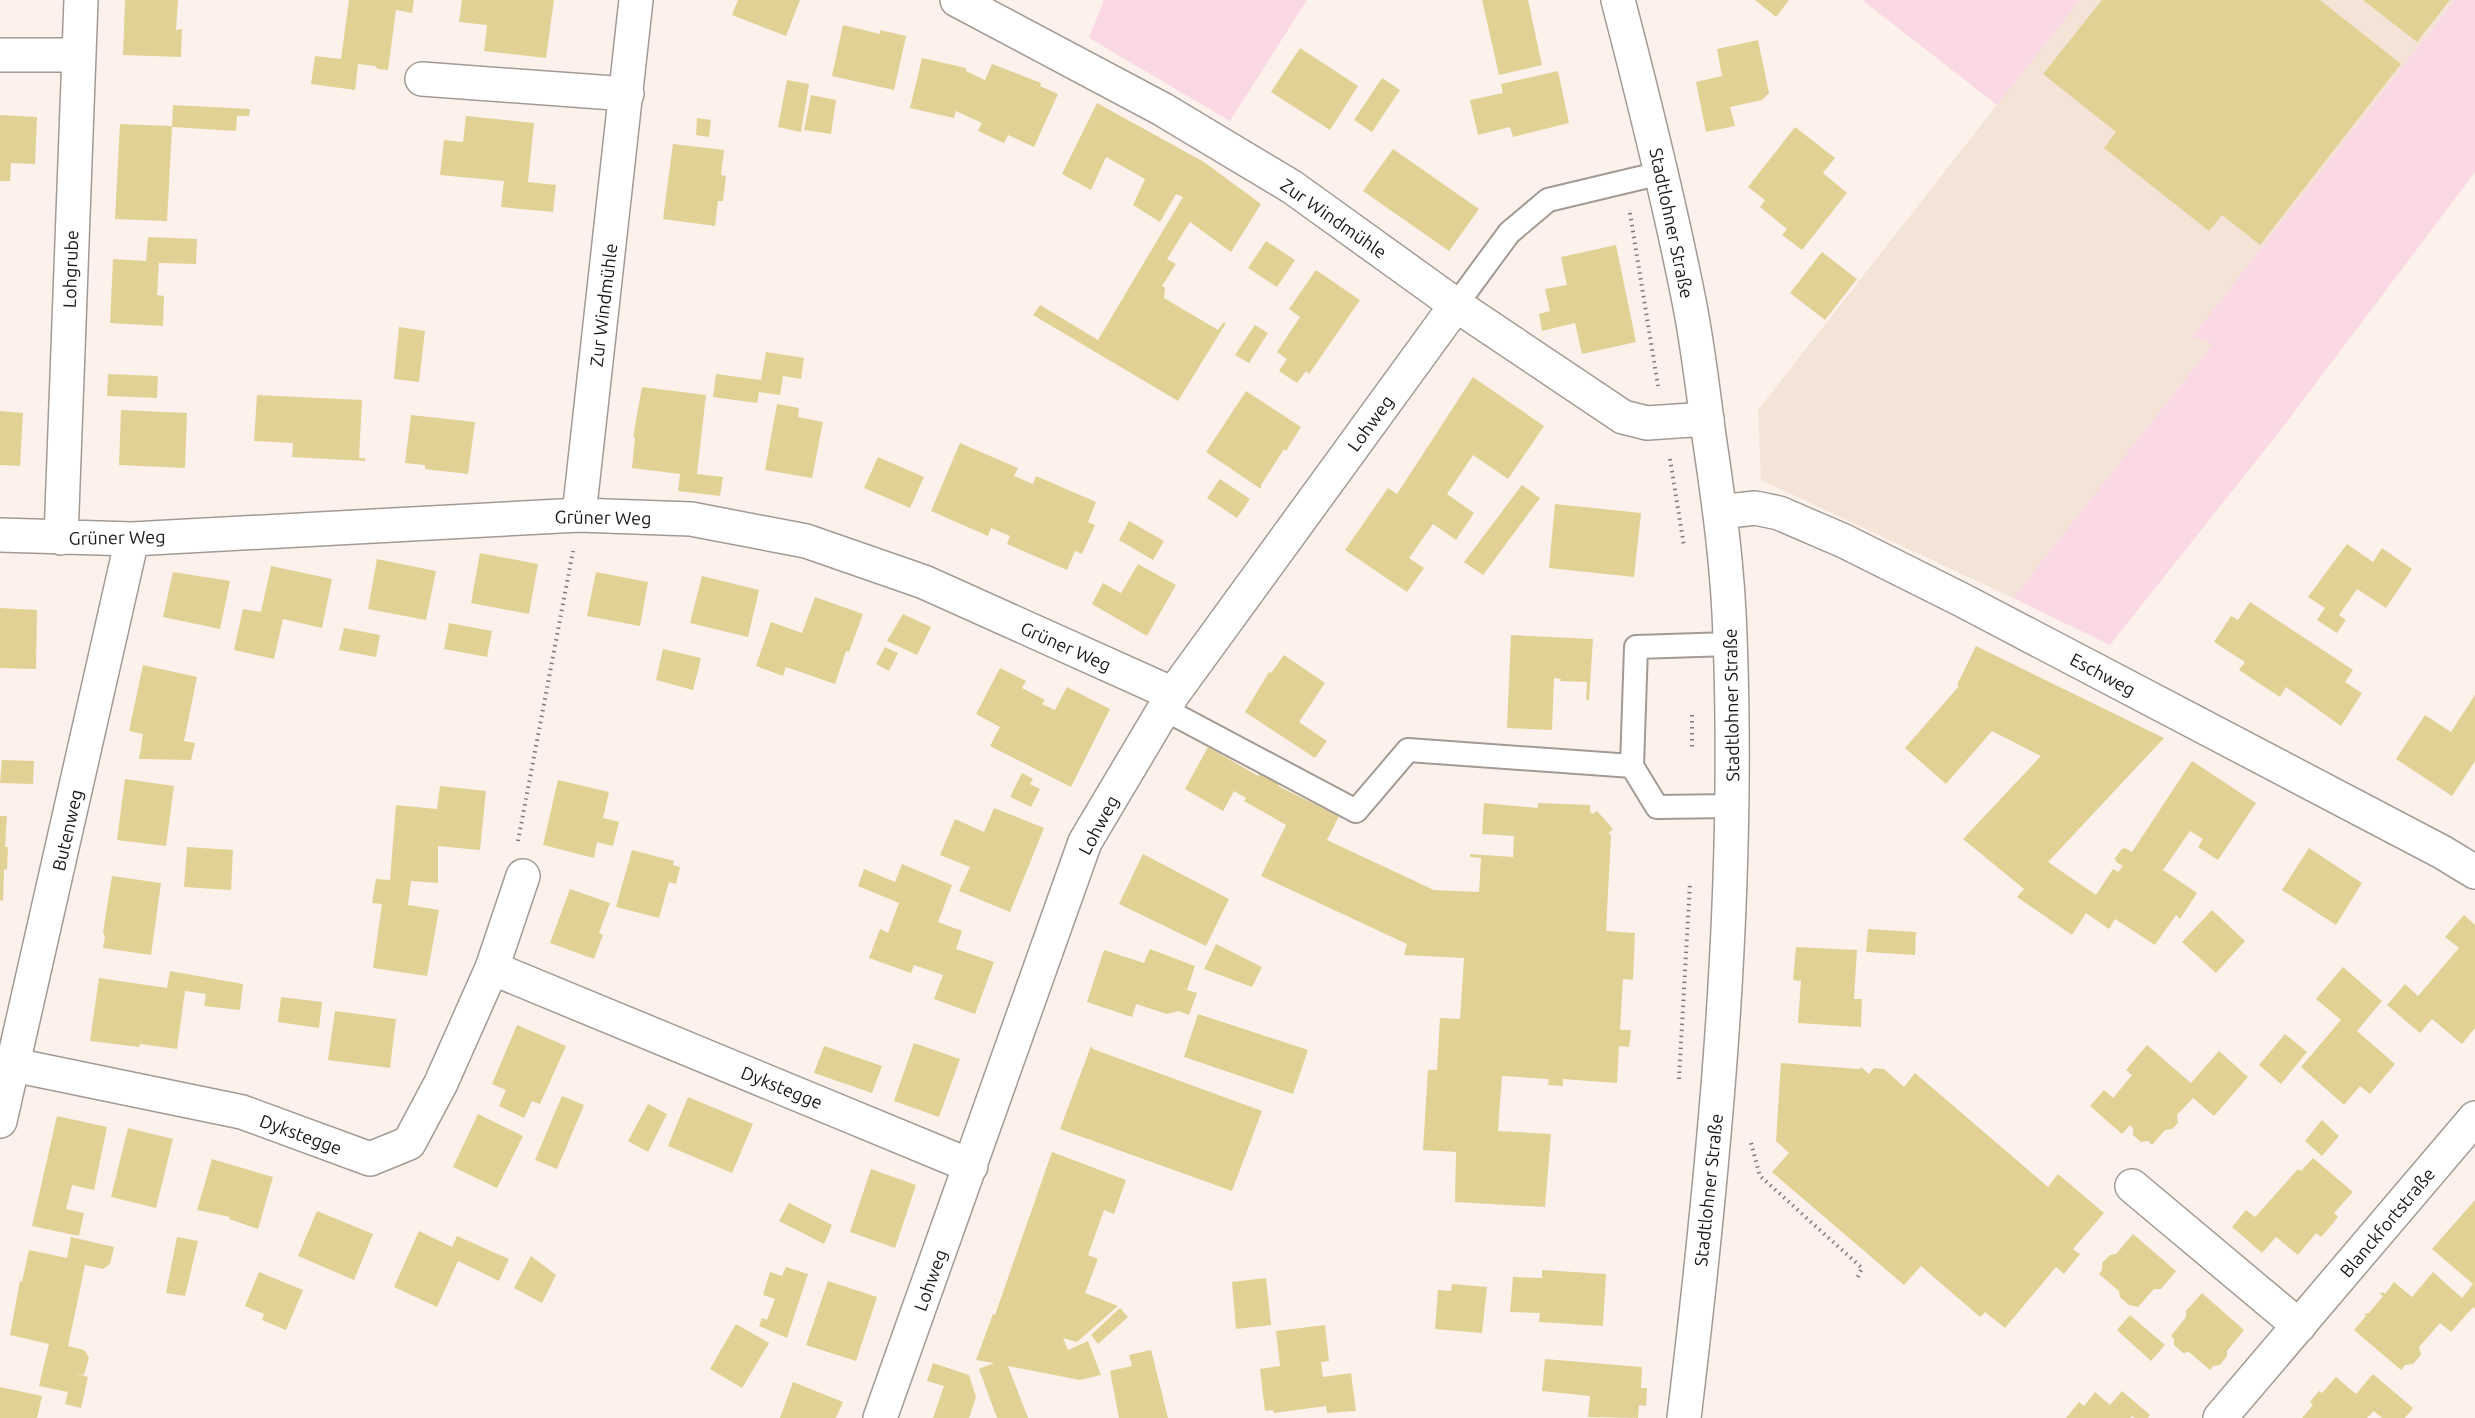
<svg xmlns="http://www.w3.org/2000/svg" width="2475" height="1418" viewBox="0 0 2475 1418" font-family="Ubuntu,sans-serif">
<rect width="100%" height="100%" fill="#fcf2eb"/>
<path fill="#f4e4d8" d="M2079,0H2455L2193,336L2213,344L2013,598L1761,480L1758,410Z"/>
<path fill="#fad9e4" d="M1104,0H1307L1230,121L1089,38Z
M1862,0H2080L1997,105Z
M2455,0H2475V172L2283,427L2110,645L2013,598L2213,344L2192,337Z"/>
<path fill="#e2d195" d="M125,0H178L176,30L182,29L181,57L123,55Z
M349,0H414L412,13L396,10L388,70L378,69L375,66L358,64L355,90L311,84L315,56L341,59Z
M462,0H554L546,58L484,51L487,25L459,22Z
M738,0H800L786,36L732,15Z
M1482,0H1528L1542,65L1499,75Z
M1755,0H1789L1776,17Z
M2102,0H2320L2401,64L2260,245L2222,215L2209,231L2104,148L2116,132L2043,74Z
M2363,0H2450L2417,42Z
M843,25L880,34V30L906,36L894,90L832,76Z
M1758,40L1769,93L1762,100L1730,107L1735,126L1706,132L1696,82L1722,76L1717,49Z
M1300,48L1358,86L1330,130L1271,92Z
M922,58L966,68V71L985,80L992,64L1041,83L1040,86L1058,94L1034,147L1008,135L1004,143L978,131L982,123L956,111L954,118L910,108Z
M1558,71L1569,123L1513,137L1510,127L1478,135L1470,100L1503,93L1501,84Z
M1382,78L1400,90L1372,132L1354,120Z
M787,80L809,84L801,132L778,127Z
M811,95L836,100L831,134L804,130Z
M1097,103L1204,162L1261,204L1231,252L1190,222L1167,259L1176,264L1162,286L1165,288L1164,298L1218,330L1224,322L1226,323L1178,401L1033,315L1040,305L1098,340L1183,197L1176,194L1160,222L1133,205L1145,179L1106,157L1091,190L1062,174Z
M173,105L250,109L249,116H237L236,131L172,127L167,221L115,219L120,124L172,126Z
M0,115L37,117L35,164L11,163L10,181H0Z
M466,116L534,123L528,182L556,185L553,212L501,207L504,181L440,175L444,140L463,142Z
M697,118L711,120L709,137L696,135Z
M1795,127L1835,158L1823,173L1847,193L1802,250L1782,235L1787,229L1760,207L1765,200L1748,187Z
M673,144L724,150L721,175L726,176L723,201H718L715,226L663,219Z
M1393,149L1479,209L1449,251L1363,191Z
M148,237L197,239L196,264L159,263L157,295L164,296L163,326L110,323L113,259L146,261Z
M1266,241L1295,260L1277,287L1248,268Z
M1616,245L1636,342L1582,354L1575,323L1542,331L1539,314L1550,311L1545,289L1567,285L1561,257Z
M1822,252L1857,279L1825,320L1790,293Z
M1316,270L1360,300L1309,374L1306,371L1297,383L1279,371L1287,359L1277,352L1300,317L1289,309Z
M1255,325L1268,333L1249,363L1235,355Z
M399,327L425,331L419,382L394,379Z
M766,352L804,358L801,379L783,376L780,395L759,392L757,403L713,397L716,374L761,380Z
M108,374L158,376L157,398L107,396Z
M1473,377L1544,426L1508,479L1473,455L1447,494L1474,513L1456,540L1433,524L1409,558L1424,568L1407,592L1345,550L1388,488L1397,494Z
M642,387L706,395L697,474L723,477L720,496L678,491L680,474L632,468L635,438L633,437Z
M1246,391L1301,427L1286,451L1284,449L1261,485V489L1206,452Z
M257,395L362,400L359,458H365V461L292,457L293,443L254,441Z
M777,404L799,408L798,417L823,422L812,478L765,470Z
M121,410L187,413L185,468L119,465Z
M0,411L23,413L20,466L0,465Z
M411,415L475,422L468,474L425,469V465L405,463Z
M960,443L1018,468L1014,476L1033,484L1036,476L1096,502L1088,522L1095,525L1082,554L1075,551L1067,570L1007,544L1010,536L991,528L988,536L931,511Z
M878,457L924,477L910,508L864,488Z
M1220,479L1250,499L1237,518L1207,498Z
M1522,485L1540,498L1483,575L1464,562Z
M1555,504L1641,513L1634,577L1549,568Z
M1129,521L1164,541L1153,560L1119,540Z
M2347,544L2373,562L2382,548L2412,569L2386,608L2357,589L2339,615L2346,620L2337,633L2317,620L2325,608L2308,597Z
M480,553L538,564L529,614L471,603Z
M377,559L436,571L426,620L368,609Z
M1138,564L1176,585L1147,636L1092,604L1103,583L1121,593Z
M271,566L332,579L322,628L283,619L274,659L234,650L243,609L261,612Z
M173,572L230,581L220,629L163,617Z
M596,572L648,582L640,626L587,616Z
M702,576L759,590L748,637L690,623Z
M815,597L863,614L849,652L846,651L835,684L786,667L783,676L756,666L771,622L802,633Z
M2250,602L2353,670L2345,682L2362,693L2341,726L2286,687L2280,697L2239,670L2245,662L2214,642L2231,616L2238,620Z
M0,608L37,610L36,669L0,668Z
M903,614L931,627L917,655L887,641Z
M449,623L492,631L487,657L444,649Z
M344,628L380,635L376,657L339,650Z
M1511,635L1593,639L1589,700H1586L1587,682L1560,681L1561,679L1554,678L1552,730L1507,728Z
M1976,646L2164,738L2048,862L2096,895L2113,869L2118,872L2123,866L2116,862L2115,858L2122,849L2125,848L2132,852L2192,761L2256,803L2218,860L2198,847L2203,839L2190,831L2163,870L2197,893L2180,919L2176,915L2155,945L2115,919L2109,929L2086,913L2072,935L2017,897L2024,889L1963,839L2041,756L1992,731L1946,784L1905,748L1959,686L1957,685Z
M885,647L898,653L889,671L876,664Z
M663,649L701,658L693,690L656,680Z
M1284,655L1325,683L1299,722L1327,741L1315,758L1245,712L1269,672L1271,673Z
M143,665L197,677L184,741L195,743L191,760L139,759L143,734L129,731Z
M1000,668L1026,681L1022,688L1045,700L1042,704L1055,710L1067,687L1110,709L1071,787L990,746L1000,727L976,714Z
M2475,695V761L2452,796L2396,759L2425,715L2451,732Z
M1208,747L1258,776L1260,772L1279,783L1278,786L1339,816L1327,840L1434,890L1479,892L1481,858L1470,857V854L1513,857L1514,836L1482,834L1484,803L1538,808V803L1590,805V811L1592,814L1597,811L1613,829L1609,833L1611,836L1606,931L1635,933L1633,980L1623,979L1620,1030H1631L1629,1047L1619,1046L1617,1083L1563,1079V1086L1548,1085L1549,1079L1502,1076L1498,1131L1551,1134L1545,1207L1455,1202L1456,1152L1423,1150L1428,1070H1437L1440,1018L1460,1019L1464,958L1404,955L1407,944L1261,876L1286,825L1244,801L1246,798L1234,791L1223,811L1185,789Z
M2,760L34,761L33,784L0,783Z
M1022,773L1033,779L1030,784L1040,789L1031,807L1010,797Z
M125,779L174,786L166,846L117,840Z
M558,780L609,792L603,818L619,822L613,846L597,842L594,858L543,845Z
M440,786L486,791L480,850L438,846V883L411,881L408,905L439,910L427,976L373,968L382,904L372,903L376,879L390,880L396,805L437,809Z
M994,808L1044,828L1010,912L959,891L970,867L940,855L955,819L984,832Z
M0,816H7L5,847H8L7,870L4,869L3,901L0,900Z
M187,847L233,850L231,890L184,887Z
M2309,848L2362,883L2336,925L2282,890Z
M632,850L674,861L673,865L680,867L676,884L669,882L659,918L616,907Z
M1143,854L1229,899L1206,946L1119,904Z
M902,864L952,885L938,922L962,931L956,949L994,962L975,1014L934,999L943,975L914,965L911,973L869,958L880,929L888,933L899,903L858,886L864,869L895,882Z
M112,876L161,883L151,955L103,948L105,937L103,932Z
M570,889L610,903L599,933L603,935L594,959L550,943Z
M2212,910L2245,941L2216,973L2182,942Z
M2464,915L2475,925V1028L2462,1044L2432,1019L2420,1033L2387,1005L2405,984L2418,996L2459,948L2445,937Z
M1868,929L1916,932L1915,955L1866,952Z
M1216,944L1262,967L1252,987L1204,969Z
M1796,947L1857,950L1854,999H1862L1861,1027L1798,1023L1801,981L1793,980Z
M1150,949L1195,966L1187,990L1197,993L1189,1015L1179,1011L1167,1014L1136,1004L1132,1017L1087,1002L1104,950L1144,963Z
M2343,967L2382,1001L2357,1031L2395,1064L2370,1094L2360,1086L2344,1105L2301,1067L2341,1020L2316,999Z
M170,971L243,984L240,1010L204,1006L206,994L185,991L177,1049L140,1044L139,1047L90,1041L99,978L167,988Z
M281,997L322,1002L319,1028L278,1022Z
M335,1011L396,1019L390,1068L328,1060Z
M1198,1014L1308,1050L1293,1094L1184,1057Z
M517,1025L566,1046L540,1104L532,1101L524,1118L499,1106L506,1090L492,1084Z
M2285,1034L2307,1052L2281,1084L2259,1065Z
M914,1043L960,1059L939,1117L894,1101Z
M2147,1045L2191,1083L2219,1051L2248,1077L2214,1116L2193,1098L2177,1115L2178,1123L2172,1129L2165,1130L2152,1145L2148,1141L2141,1142L2133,1135V1128L2130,1125L2122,1134L2090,1106L2104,1090L2113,1098L2132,1075L2126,1070Z
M824,1046L882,1066L872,1093L814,1073Z
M1091,1046L1093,1049L1262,1111L1232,1191L1060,1129Z
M1781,1063L1859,1069L1861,1067L1869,1074L1874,1068L1884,1069L1904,1087L1915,1073L2048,1187L2058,1174L2104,1213L2073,1249L2080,1254L2064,1274L2056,1267L2005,1328L1985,1312L1980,1317L1921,1266L1904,1285L1772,1172L1789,1153L1776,1141Z
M562,1096L584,1105L557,1169L535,1160Z
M688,1097L753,1124L732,1173L668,1146Z
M648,1104L667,1114L648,1152L628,1141Z
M478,1114L523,1136L497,1188L453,1167Z
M57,1116L107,1127L94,1190L72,1185L66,1209L84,1213L79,1236L32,1226Z
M2322,1120L2339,1136L2322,1156L2305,1141Z
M128,1128L173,1139L156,1208L111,1197Z
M1052,1152L1126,1180L1114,1214L1104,1210L1088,1255L1098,1259L1085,1293L1118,1306L1077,1342L1063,1338L1068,1350L1088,1341L1101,1375L1080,1380L1008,1366L1028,1418H997L979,1369L994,1363L976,1360L993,1314L995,1315Z
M2313,1158L2353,1192L2334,1213L2338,1217L2330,1227L2321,1237L2316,1233L2298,1255L2276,1237L2262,1253L2232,1227L2246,1210L2255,1217L2298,1169L2301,1171Z
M212,1159L273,1177L258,1229L229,1219L230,1217L197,1210Z
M871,1169L916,1185L895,1248L850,1232Z
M2475,1200V1309L2473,1307L2451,1332L2440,1323L2419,1347L2421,1355L2413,1364L2405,1365L2401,1370L2354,1330L2366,1316L2364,1314L2369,1313L2383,1296L2380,1294L2382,1292L2385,1294L2394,1282L2412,1297L2433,1272L2462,1298L2473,1284L2432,1249Z
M789,1203L832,1225L824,1244L779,1221Z
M317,1211L373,1234L354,1280L298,1256Z
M419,1231L452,1247L457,1236L509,1259L499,1281L458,1261L437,1307L394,1287Z
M2133,1234L2176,1271L2161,1289H2154L2138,1307L2129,1305L2120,1297L2119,1291L2099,1274L2102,1270V1263L2110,1255L2116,1254Z
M71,1237L114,1247L110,1264L103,1269L85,1265L77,1304L68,1346L84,1350L89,1357L84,1375L74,1373L88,1377L81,1408L65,1404L68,1392L39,1386L49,1344L10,1335L20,1281L22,1282L29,1250L67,1258Z
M177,1237L198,1241L185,1296L166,1293Z
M531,1256L556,1275L542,1303L514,1288Z
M786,1267L808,1274L787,1338L759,1326L762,1318L767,1320L775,1299L763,1295L770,1272L782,1276Z
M1542,1270L1606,1274L1603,1326L1539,1322L1540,1313L1510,1312L1513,1277L1542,1278Z
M259,1272L303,1290L286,1330L262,1320L264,1314L245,1306Z
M1266,1278L1271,1325L1236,1329L1232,1282Z
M828,1281L877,1297L856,1361L806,1345Z
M1452,1284L1487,1287L1482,1333L1435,1329L1438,1290L1451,1291Z
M2202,1293L2244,1330L2227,1351V1356L2220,1365L2213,1366L2210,1370L2189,1352L2183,1353L2174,1345V1339L2171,1336L2186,1317V1311Z
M1120,1308L1128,1317L1098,1344L1091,1335Z
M2130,1315L2165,1345L2151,1361L2117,1330Z
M736,1324L769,1343L742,1388L710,1369Z
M1325,1325L1329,1361L1321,1362L1323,1377L1351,1373L1356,1411L1327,1413L1326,1406L1274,1413L1273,1410L1265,1411L1260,1369L1280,1366L1276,1331Z
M1151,1350L1168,1418H1119L1110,1371L1132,1366L1129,1355Z
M1545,1359L1642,1367L1641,1388H1647L1646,1406L1639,1405L1638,1418L1588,1417L1590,1396L1542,1391Z
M933,1363L969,1375L976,1397L969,1418H933L944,1386L927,1381Z
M2373,1374L2413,1408L2405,1418H2382L2374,1411L2367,1418H2302L2313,1405L2310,1402L2319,1391L2322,1393L2336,1377L2356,1394Z
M793,1382L843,1402L836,1418H780Z
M0,1387L42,1396L37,1418H0Z
M2122,1391L2150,1415L2148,1418H2135L2132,1416L2130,1418H2066L2079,1402L2084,1406L2095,1392L2110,1405Z"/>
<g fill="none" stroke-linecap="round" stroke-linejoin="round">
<defs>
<path id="service" d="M1456,305L1509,233L1548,200L1661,173
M1164,709L1356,811L1408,750L1632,766L1657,807L1732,806
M1632,766L1636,647L1730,644"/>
<path id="minor" d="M957,0L1162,109L1292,187L1456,305L1623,417L1647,423L1707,419
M0,55H78
M422,79L627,94
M1720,512L1755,508L1779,513L1844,541L1962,600L2442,852L2475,872
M579,515L636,0
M0,535L132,539L579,515L691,519L806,541L924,582L1173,694
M61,538L81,0
M492,968L971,1166
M0,1065H14L242,1112L370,1159L409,1143L441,1083L492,968L523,876
M0,1121L132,539
M2132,1186L2299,1326
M880,1418L1085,842L1173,694L1456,305
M2220,1418L2475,1118"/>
<path id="secondary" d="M1618,0C1644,100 1669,200 1689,301C1698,346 1703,391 1709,436C1719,503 1728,569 1730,636C1740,897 1715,1159 1684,1418"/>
</defs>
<use href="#service" stroke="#a39a93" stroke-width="26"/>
<use href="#minor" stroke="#a39a93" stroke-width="36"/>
<use href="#secondary" stroke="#a39a93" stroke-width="36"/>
<path stroke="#817b76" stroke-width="4" stroke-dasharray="1.5 4.5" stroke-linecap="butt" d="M1630,213L1658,386
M1670,459L1684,546
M1692,715V750
M518,841L573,551
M1679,1079L1690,883
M1751,1143L1760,1176L1862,1268L1856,1281"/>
<use href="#service" stroke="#fff" stroke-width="22"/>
<use href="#minor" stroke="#fff" stroke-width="33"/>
<use href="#secondary" stroke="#fff" stroke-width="33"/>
</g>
<g text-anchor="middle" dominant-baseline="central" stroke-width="4.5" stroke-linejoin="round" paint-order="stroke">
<g font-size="18" fill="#1a1714" stroke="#fff">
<text transform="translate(1334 218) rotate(35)">Zur Windmühle</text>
<text transform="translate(1672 223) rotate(78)">Stadtlohner Straße</text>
<text transform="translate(70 269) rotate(-88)">Lohgrube</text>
<text transform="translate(603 305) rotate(-83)">Zur Windmühle</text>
<text transform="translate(1370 423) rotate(-54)">Lohweg</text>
<text transform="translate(603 517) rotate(1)">Grüner Weg</text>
<text transform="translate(117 537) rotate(-1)">Grüner Weg</text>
<text transform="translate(1066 646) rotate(24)">Grüner Weg</text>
<text transform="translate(2103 674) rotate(28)">Eschweg</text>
<text transform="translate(1731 705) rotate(-91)">Stadtlohner Straße</text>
<text transform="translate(1098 825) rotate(-62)">Lohweg</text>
<text transform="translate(67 830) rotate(-77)">Butenweg</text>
<text transform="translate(782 1087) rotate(22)">Dykstegge</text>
<text transform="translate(301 1134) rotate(20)">Dykstegge</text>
<text transform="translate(1708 1190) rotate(-84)">Stadtlohner Straße</text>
<text transform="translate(2387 1222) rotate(-50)">Blanckfortstraße</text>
<text transform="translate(930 1280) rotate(-70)">Lohweg</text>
</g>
</g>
</svg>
